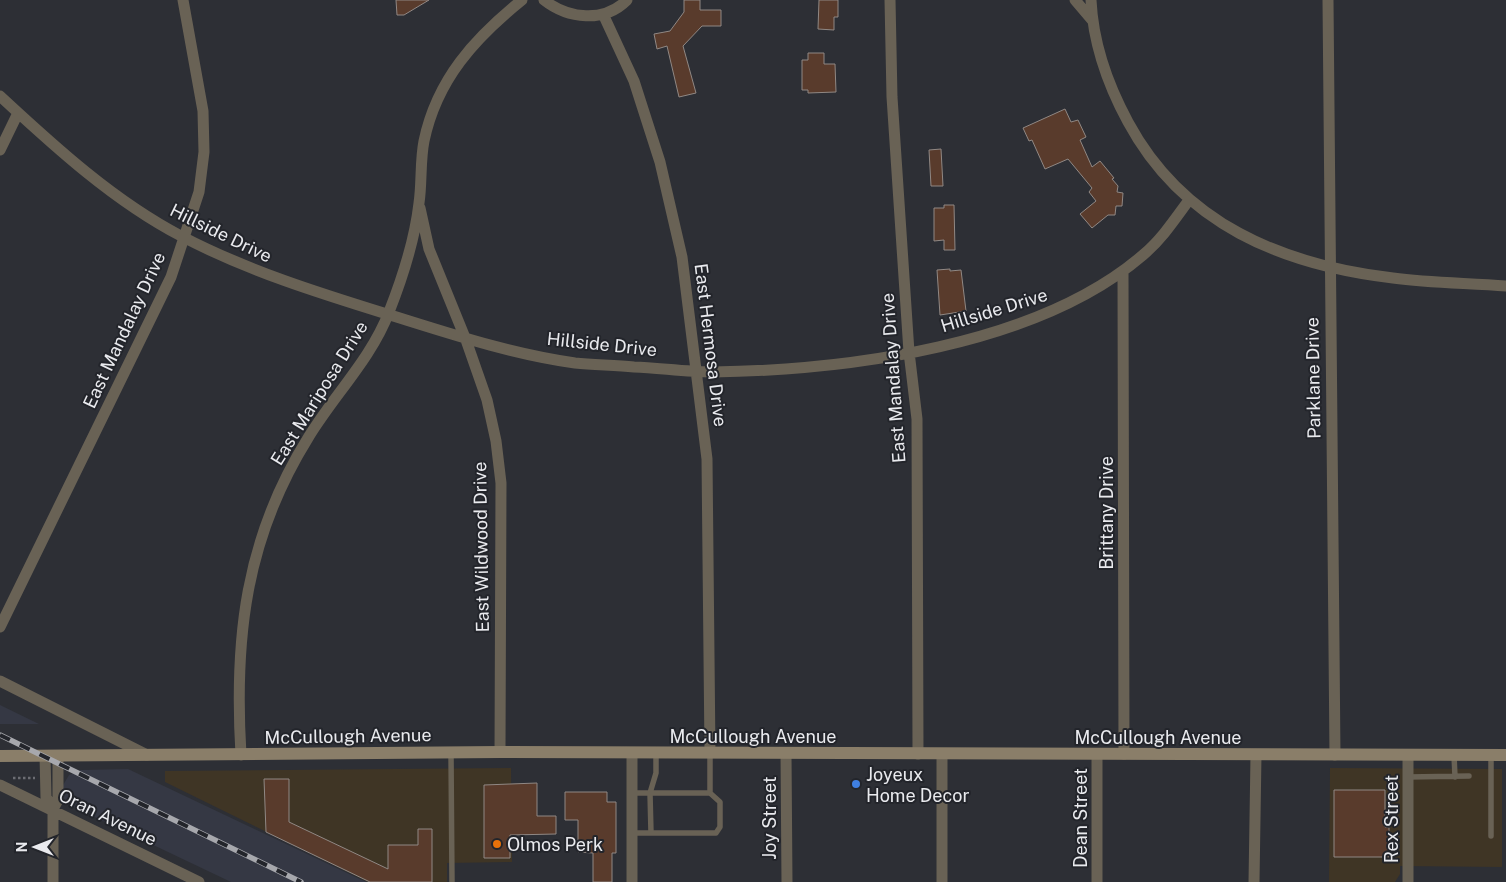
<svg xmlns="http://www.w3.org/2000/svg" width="1506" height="882" viewBox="0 0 1506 882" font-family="'Public Sans',sans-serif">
<rect width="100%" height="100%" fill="#2d2f35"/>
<path fill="#3f3525" d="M511,768L512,862L447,863V882H368L165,782V771Z
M1330,768L1502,769V867L1400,866V874L1395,882H1329Z"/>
<path fill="#353844" d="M0,705L39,724H0Z
M128,769L366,882H231L61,801L62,787L69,775L81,770Z"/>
<path fill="#593b2c" stroke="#908884" d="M396,0H429L404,15H397Z
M684,0H700V10H721V26H702L683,46L696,93L679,97L667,46L657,49L654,34L670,31L684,12Z
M819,0H838V17H834V30L818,29Z
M808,53H824V64H835L836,92L808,93V90H802V60H808Z
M1065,109L1071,122L1078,120L1086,137L1080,140L1092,167L1100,161L1114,178L1112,179L1118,186L1117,192L1123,193L1122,206H1116L1115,215H1108L1092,228L1080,214L1096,201L1089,192L1092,188L1068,159L1045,169L1032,140L1029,141L1023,128Z
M941,149L943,186H931L929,150Z
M944,205H954L955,250H944V240L934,241V208H944Z
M950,269V271L961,270L966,311L940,315L937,270Z
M264,779H289V822L388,869V845H418V829H432V882H370L266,832Z
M537,783V816H556V834L510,835V858H484V785Z
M1334,790H1385V827H1389V857H1334Z
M565,792H607V802H616V853H612V882H593V853L578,852V820H565Z"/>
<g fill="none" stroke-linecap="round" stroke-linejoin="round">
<path stroke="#6c6d73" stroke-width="2.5" stroke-dasharray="2.5 2.5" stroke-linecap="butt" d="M13,778H35"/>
<path stroke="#696255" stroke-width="5.5" d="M451,753L452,882
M1454,755L1455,777
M1408,777L1469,776
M632,793H710
M632,833H716L720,827V802L710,793V753
M651,833L650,793L656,773V753
M1491,836V755"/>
<path stroke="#696255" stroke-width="11" d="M544,0C568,19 604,23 627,0
M890,0L892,97L909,352L917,419L918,754
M1075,0L1092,20
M1091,0C1093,42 1108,85 1128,122C1183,224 1282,265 1393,278C1430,283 1468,283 1506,286
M1328,0L1335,755
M603,14L634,81L660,162L682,257L707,459L710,753
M0,96C55,147 114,201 181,236C248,271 319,293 390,315C451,334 511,354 575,363C594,365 614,365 634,367C660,368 686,372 713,372C848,370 1037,346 1143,255C1162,239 1175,219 1189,200
M0,150L18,113
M420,208L429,249L466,340L487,400L496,441L501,483L500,752
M1123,271L1124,754
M0,627L171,277L199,192L204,152L203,111L183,0
M0,681L147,755
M786,753L787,882
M942,754V882
M1097,754V882
M241,755C234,639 245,539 308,438C334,395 371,359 389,312C402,279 415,238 419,203C422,183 420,161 424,141C437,79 475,38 522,0
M1408,755V882
M45,756L46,797L53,809
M0,785L199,882
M53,882V809L58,800V756
M632,882V753
M1254,882L1256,755"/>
<path stroke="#8a7e69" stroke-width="12" d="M0,756L500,752L1506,755"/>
<defs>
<path id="rail" d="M0,735L301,882"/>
</defs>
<use href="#rail" stroke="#a7a8ad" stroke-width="5.5"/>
<use href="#rail" stroke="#23252b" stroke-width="4" stroke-dasharray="11" stroke-linecap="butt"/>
</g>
<circle fill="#3f7fe0" stroke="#23252b" stroke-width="2" cx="856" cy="784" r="5"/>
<circle fill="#e8710a" stroke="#23252b" stroke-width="2" cx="497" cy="844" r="5"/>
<g text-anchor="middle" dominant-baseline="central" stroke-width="4" stroke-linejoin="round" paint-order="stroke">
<g font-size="18" fill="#e9eaee" stroke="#23252b">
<text transform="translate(221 233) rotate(26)">Hillside Drive</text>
<text transform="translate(994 310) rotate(-17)">Hillside Drive</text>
<text transform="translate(124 330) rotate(-65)">East Mandalay Drive</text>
<text transform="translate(602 344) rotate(6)">Hillside Drive</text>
<text transform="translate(711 345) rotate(83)">East Hermosa Drive</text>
<text transform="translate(893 378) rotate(-94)">East Mandalay Drive</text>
<text transform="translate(1313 378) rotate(-91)">Parklane Drive</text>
<text transform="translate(319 393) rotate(-58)">East Mariposa Drive</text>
<text transform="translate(1106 513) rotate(-90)">Brittany Drive</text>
<text transform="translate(481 547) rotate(-91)">East Wildwood Drive</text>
<text transform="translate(348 736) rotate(-1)">McCullough Avenue</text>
<text x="753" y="736">McCullough Avenue</text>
<text x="1158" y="737">McCullough Avenue</text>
<text transform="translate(108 817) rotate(26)">Oran Avenue</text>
<text transform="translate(769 818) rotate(-90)">Joy Street</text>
<text transform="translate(1080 818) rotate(-90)">Dean Street</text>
<text transform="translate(1391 819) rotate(-90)">Rex Street</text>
</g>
<g font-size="18" fill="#e9eaee" stroke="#23252b" text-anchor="start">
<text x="866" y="774">Joyeux<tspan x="866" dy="21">Home Decor</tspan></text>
<text x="507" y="844">Olmos Perk</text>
</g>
</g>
<g transform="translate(35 847) rotate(270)" stroke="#23252b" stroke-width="4" paint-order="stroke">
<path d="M0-4L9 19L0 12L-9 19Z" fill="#e9eaee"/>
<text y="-8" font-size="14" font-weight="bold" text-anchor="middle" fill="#e9eaee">N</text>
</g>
</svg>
